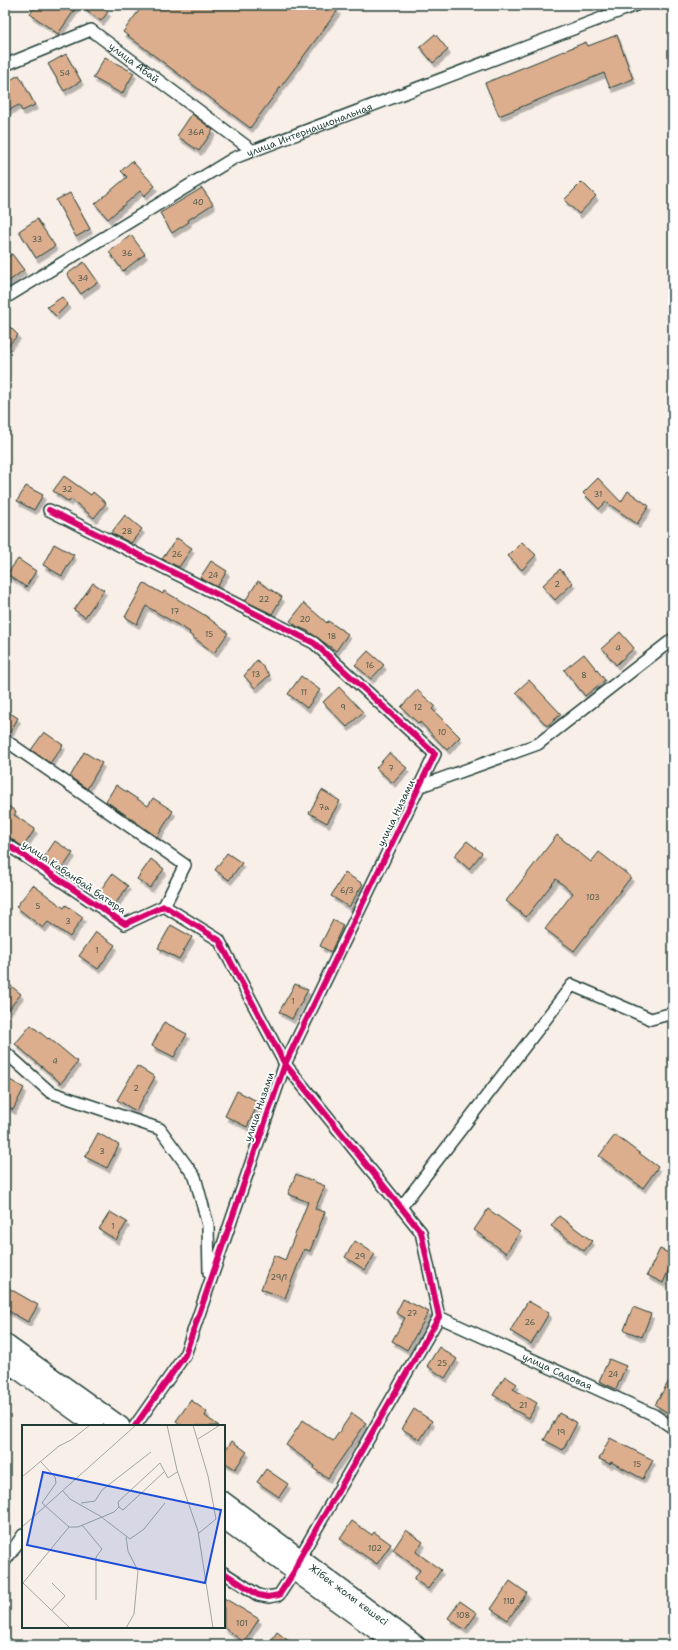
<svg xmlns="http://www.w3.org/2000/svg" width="678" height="1650" viewBox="0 0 678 1650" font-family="'Shantell Sans',sans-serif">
<defs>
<filter id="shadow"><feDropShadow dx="2.5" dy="4.5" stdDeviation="0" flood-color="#0004"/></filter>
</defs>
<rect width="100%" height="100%" fill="#f8efe8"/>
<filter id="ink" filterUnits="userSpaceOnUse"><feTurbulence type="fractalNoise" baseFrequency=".025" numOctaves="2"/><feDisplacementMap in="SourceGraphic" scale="8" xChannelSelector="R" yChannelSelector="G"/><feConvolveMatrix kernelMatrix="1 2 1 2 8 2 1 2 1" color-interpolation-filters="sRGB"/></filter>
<g filter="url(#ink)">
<path fill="#dcae8d" stroke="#1f3d34" filter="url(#shadow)" d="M36,5H78L58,34L30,14Z
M80,5H99L108,12L101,21Z
M143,5H331L338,10L250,128L123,32Z
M435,34L448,50L433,63L420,47Z
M617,35L633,79L610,88L604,73L499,116L485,83L586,42L588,46Z
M66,54L81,81L64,91L48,64Z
M105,57L134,73L122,94L93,78Z
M19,75L35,105L22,111L19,105L5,112V83Z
M192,114L213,130L199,151L177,136Z
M132,161L155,186L144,196L140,191L108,219L95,204L127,177L121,171Z
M582,182L596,196L579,214L564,200Z
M202,188L213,204L188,220L189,222L172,233L160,213Z
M70,193L90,229L76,237L56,200Z
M37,219L55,246L36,258L19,231Z
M131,235L145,254L123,271L109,252Z
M12,254L24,270L5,284V259Z
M84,262L98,282L81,294L67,274Z
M62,297L68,304L56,316L47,307Z
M5,322L18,335L5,349Z
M64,476L91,495L93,492L106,503L94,518L71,499L69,502L53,491Z
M598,478L621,502L628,491L649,506L637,524L606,502L599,509L583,493Z
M26,486L43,495L34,510L17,501Z
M125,515L142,529L131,543L111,533Z
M177,538L192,548L179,567L162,559Z
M522,542L536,555L522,570L508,556Z
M54,544L74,555L62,576L43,565Z
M18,559L36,571L26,587L7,574Z
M211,561L227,571L217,587L200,578Z
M560,569L573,583L555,600L542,586Z
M258,581L282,597L272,614L245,601Z
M93,583L104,590L85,617L74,610Z
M144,583L163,594L164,591L206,616L228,633L214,653L189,634L190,632L146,606L137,624L125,617Z
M304,603L327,623L328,621L348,634L336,651L308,631L298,627L290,621Z
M620,632L634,648L616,665L602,648Z
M368,651L384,665L371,679L355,665Z
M584,654L605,680L585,696L564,670Z
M257,660L270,675L255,688L244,676Z
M301,676L320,690L307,708L288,694Z
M529,680L561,714L547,726L516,692Z
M339,687L363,712L347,727L323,702Z
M417,690L435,706L432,709L460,737L447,750L420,722L419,724L401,707Z
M5,710L18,718L9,734L5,733Z
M44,732L63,745L50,763L31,750Z
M84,752L102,763L87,789L70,777Z
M389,753L407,768L393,783L376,768Z
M116,785L148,806L153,798L173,811L157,837L106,801Z
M322,790L340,801L327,823L309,813Z
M5,803L16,812L14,815L35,829L23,847L5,834Z
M557,835L591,862L599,852L631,877L574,951L545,929L573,893L556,879L526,917L506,901Z
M55,841L73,853L60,872L42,860Z
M467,841L482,853L469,869L454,856Z
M227,853L242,863L229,880L215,870Z
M151,859L164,869L150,888L137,879Z
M345,873L363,884L349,907L331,896Z
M112,874L128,886L113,907L96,896Z
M33,885L64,908L66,905L83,917L70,937L48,922L43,928L16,907Z
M333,920L343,925L331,952L320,946Z
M171,925L192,937L179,959L158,948Z
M96,932L115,945L98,969L79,956Z
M5,981L21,994L5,1014Z
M295,984L308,990L292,1019L279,1012Z
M164,1022L187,1034L174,1057L152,1046Z
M31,1025L48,1039L49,1038L78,1062L61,1083L15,1044Z
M137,1066L155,1077L136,1111L117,1100Z
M10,1080L24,1088L13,1110L5,1105V1089Z
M237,1091L259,1102L247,1127L225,1116Z
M98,1133L119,1145L107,1168L85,1157Z
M615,1135L658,1167L643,1188L599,1156Z
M296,1174L325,1186L315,1209L325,1212L310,1251L304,1249L285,1298L261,1289L274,1255L285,1260L308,1202L288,1194Z
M488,1209L520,1232L506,1253L474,1230Z
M110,1212L127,1222L116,1240L99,1229Z
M559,1216L592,1241L584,1251L551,1226Z
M355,1241L375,1254L365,1270L345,1257Z
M660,1249L673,1255V1260L663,1283L647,1275Z
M5,1286L38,1305L28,1322L5,1309Z
M403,1299L429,1312L407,1350L392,1341L405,1318L396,1313Z
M528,1301L549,1313L531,1344L510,1331Z
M633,1307L651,1314L642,1337L624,1330Z
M439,1347L457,1359L445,1378L427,1366Z
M609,1359L626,1366L616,1389L599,1381Z
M673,1374V1416L655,1405Z
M505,1376L517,1384L513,1389L537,1403L529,1418L509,1407L510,1405L493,1395Z
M191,1400L207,1412L205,1416L219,1426H183L176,1421Z
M414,1409L432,1421L420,1440L402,1429Z
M352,1413L366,1423L328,1478L314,1469L315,1466L286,1445L303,1420L333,1441Z
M559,1413L577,1423L563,1450L544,1440Z
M610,1438L653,1460L643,1479L611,1462L610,1464L599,1459Z
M232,1441L247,1452L235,1469L224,1462V1452Z
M266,1469L288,1484L279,1497L257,1482Z
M352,1521L372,1535L374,1532L391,1544L377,1564L340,1539Z
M406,1530L423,1542L416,1552L441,1570L428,1589L414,1579L420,1570L393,1550Z
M510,1581L527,1593L508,1620L491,1609Z
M224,1598L259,1619L244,1642L224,1628Z
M460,1601L477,1613L465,1630L448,1618Z
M277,1632L294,1645H268Z"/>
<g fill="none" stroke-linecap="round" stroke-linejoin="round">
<defs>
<g id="street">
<path id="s1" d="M5,65L91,30L253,151"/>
<path id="s2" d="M5,298L234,158L636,5"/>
<path d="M49,510L314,643L435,754L285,1064L185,1355L135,1426"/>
<path d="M5,740L185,865L164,906"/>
<path d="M421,786L538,744L673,639"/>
<path d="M5,843L125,924L164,906L219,940L285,1064L421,1232L439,1317L300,1557L294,1572L279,1595L268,1597L258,1595L224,1573"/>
<path d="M5,1052L50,1092L160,1129L195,1177L208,1225L209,1273"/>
<path d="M402,1206L572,985L651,1019L673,1013"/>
<path id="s3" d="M439,1317L654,1415L673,1428"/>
<path d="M5,1561L23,1535"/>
</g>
<g id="primary">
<path d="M5,1343L121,1426"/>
<path d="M5,1361L95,1426"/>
<path id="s4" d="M224,1501L417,1645"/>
<path d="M224,1521L396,1645"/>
</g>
</defs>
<use href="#street" stroke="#1f3d34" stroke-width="14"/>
<use href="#primary" stroke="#1f3d34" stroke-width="20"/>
<use href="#street" stroke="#fff" stroke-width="11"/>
<use href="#primary" stroke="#fff" stroke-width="17"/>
<defs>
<path id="cycleway" d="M49,510L314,643L435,754L285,1064L185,1355L135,1426
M5,843L125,924L164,906L219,940L285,1064L421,1232L439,1317L300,1557L294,1572L279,1595L268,1597L258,1595L224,1573"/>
</defs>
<use href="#cycleway" stroke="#fff" stroke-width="8"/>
<use href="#cycleway" stroke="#d6006c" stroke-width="6"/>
</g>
</g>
<g text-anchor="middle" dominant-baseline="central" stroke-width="3.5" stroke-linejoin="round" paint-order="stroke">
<g font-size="8" fill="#4e594a">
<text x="65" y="73">54</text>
<text x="196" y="132">36А</text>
<text x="198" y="202">40</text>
<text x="37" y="239">33</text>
<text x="127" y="253">36</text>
<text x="83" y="278">34</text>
<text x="67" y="489">32</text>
<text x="598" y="494">31</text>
<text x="127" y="531">28</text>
<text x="177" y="554">26</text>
<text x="213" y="575">24</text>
<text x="557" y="584">2</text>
<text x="264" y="599">22</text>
<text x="175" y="611">17</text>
<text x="305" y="619">20</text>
<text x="209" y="634">15</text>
<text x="332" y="636">18</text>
<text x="618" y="648">4</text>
<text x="370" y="665">16</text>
<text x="256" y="674">13</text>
<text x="584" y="675">8</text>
<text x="304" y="692">11</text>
<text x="343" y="707">9</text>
<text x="418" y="707">12</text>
<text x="442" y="732">10</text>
<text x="391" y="768">7</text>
<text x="324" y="807">7а</text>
<text x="347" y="890">6/3</text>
<text x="593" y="897">103</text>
<text x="38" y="906">5</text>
<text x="68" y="921">3</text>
<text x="97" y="950">1</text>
<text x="293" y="1001">1</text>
<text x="55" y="1061">4</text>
<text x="136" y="1088">2</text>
<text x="102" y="1151">3</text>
<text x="113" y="1226">1</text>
<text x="360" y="1256">29</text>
<text x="279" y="1277">29/1</text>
<text x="412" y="1313">27</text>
<text x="530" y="1322">26</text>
<text x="442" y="1363">25</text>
<text x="613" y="1374">24</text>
<text x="523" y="1405">21</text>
<text x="561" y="1432">19</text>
<text x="637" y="1464">15</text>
<text x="375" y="1548">102</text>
<text x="509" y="1601">110</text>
<text x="463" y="1615">108</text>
<text x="242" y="1623">101</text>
</g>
<g font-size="10" fill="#1f3d34" stroke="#fff">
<text stroke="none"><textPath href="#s1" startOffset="147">улица Абай</textPath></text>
<text stroke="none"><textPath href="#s2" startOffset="349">улица Интернациональная</textPath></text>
<text transform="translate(396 813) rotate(-64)">улица Низами</text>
<text transform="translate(74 877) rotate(34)">улица Кабанбай батыра</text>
<text transform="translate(259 1107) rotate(-71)">улица Низами</text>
<text stroke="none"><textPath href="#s3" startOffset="130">улица Садовая</textPath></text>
<text stroke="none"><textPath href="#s4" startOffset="156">Жібек жолы көшесі</textPath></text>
</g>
</g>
<g transform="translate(22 1425)">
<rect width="203" height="203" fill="#f8efe8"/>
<path fill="none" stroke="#a1a8a0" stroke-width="1" d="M145,0L155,45L176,106L191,203M171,0L186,51L194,94L177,108M176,14L198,0M19,37L33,52L34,58L20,78L47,102H56L92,87L97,82L96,77L138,38L146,53L155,47M0,52L37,21L49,15L68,0M41,66L48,74L78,91L108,114L122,104L143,78M59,78L73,76L80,65L129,27M97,82L101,85L142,47M60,100L80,124L74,132V175M0,102L114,0M1,158L47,102M1,158L48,203M30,158L43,171L30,185M104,203L112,189L116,146L106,126L104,112"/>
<path fill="#1d4ed8" fill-opacity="0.15" stroke="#1d4ed8" stroke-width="2" d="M21,47L199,85L183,158L5,120Z"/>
<rect width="203" height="203" fill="none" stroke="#1f3d34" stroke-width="2"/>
</g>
<rect width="678" height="1650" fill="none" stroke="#fff" stroke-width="20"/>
<rect x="10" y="10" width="658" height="1630" fill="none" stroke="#1f3d34" stroke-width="1.5" filter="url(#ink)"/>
</svg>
